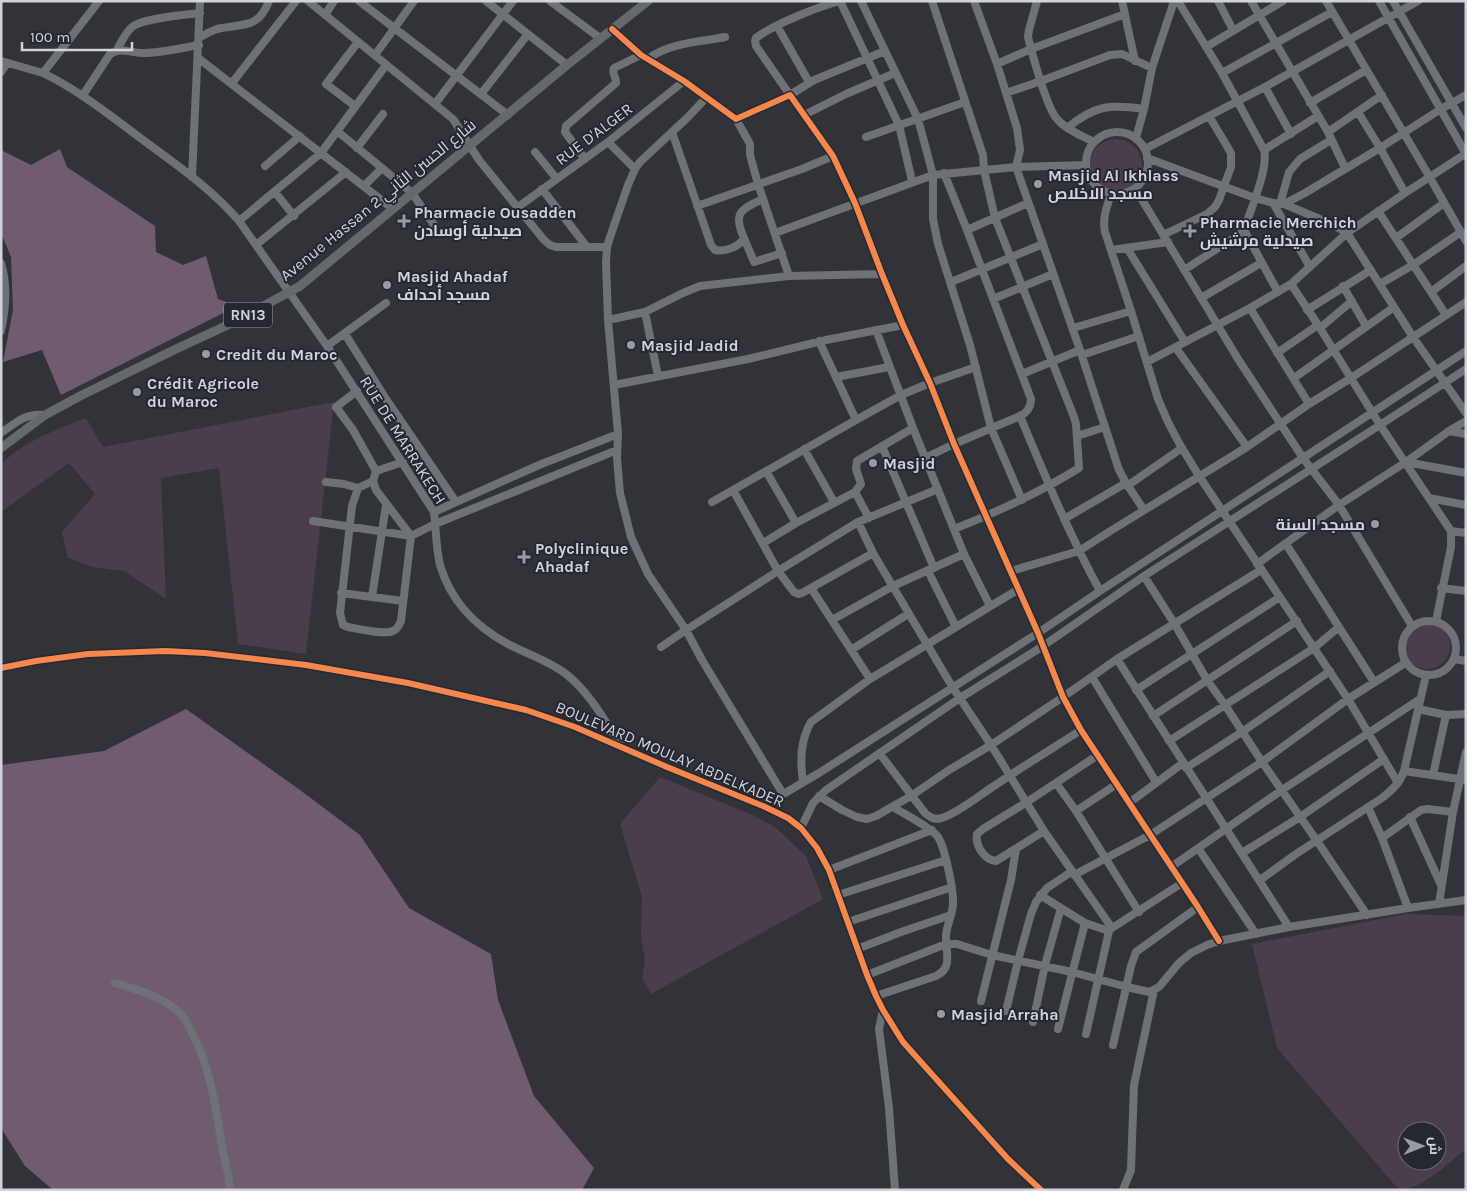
<svg xmlns="http://www.w3.org/2000/svg" width="1467" height="1191" viewBox="0 0 1467 1191" font-family="Karla,Cairo,sans-serif">
<rect width="100%" height="100%" fill="#323338"/>
<path fill="#493e49" fill-rule="evenodd" d="M1090 165a26 26 0 1 1 52 0a26 26 0 1 1-52 0Z
M334,402L306,654L238,644L219,468L161,478L166,599L124,571L93,567L68,558L62,532L95,494L69,463L1,512V465C21,442 58,429 86,418L103,447Z
M1404 646a23 23 0 1 1 46 0a23 23 0 1 1-46 0Z
M660,777L750,814L775,827L806,856L823,899L651,994L642,979L645,960L641,935L642,897L620,824Z
M1406,914L1466,916V1149C1448,1163 1422,1190 1399,1190L1277,1048L1252,944ZM1407,1131H1437V1161H1407Z"/>
<path fill="#6f5c6f" d="M60,149L67,167L155,226L156,252L183,265L206,256L218,299L237,306L61,395L42,350L3,362L13,310L11,257L1,233V150L31,165Z
M186,709L300,790L360,835L409,908L491,954L498,1000L534,1096L594,1168L582,1190H53L25,1166L1,1128V765L104,751Z"/>
<g fill="none" stroke-linecap="round" stroke-linejoin="round">
<path stroke="#6e7175" stroke-width="8" d="M308,1L453,119L479,160L544,240L550,245L556,247H607
M359,1L508,115
M486,1L567,65
M550,1L600,38
M840,1C818,7 774,24 756,38L755,41L756,46L790,95L814,80L885,51
M840,1L899,125L912,181
M861,1L918,119L933,175V219L938,244L970,345L991,428L1022,500
M932,1L983,155L984,170L995,218L1074,417L1076,424L1079,468C1039,493 997,512 954,529
M974,1L997,64L1017,128L1020,150L1016,167L1080,350L1119,470L1126,483L1144,510
M1037,1L1029,30L1028,37C1032,53 1047,110 1058,120C1067,130 1082,136 1094,142
M1122,1L1135,61
M1178,1L1222,73L1264,150C1269,168 1250,211 1244,230L1237,236L1184,270
M1218,1L1233,30
M1251,1L1328,132L1345,168
M1326,1L1429,176L1466,241
M1379,1L1466,154
M1393,1L1466,128
M325,15L334,1
M777,26L809,82
M612,29L641,55L684,81L736,119L790,95L833,156L855,203L882,274L903,325L930,383L954,444L1038,633L1063,697L1081,730L1198,907L1219,941
M199,38C205,34 211,31 217,29C242,23 258,30 269,1
M1206,47L1283,1
M117,50C121,43 125,33 132,27C143,18 184,15 200,13
M375,55L414,1
M198,58L393,209
M648,59C668,43 700,42 725,37
M1,61L43,73L99,1
M997,64L1031,49L1125,14
M1,72L7,63
M43,73C78,90 108,114 139,137C174,163 211,188 239,221L327,346L434,512C436,529 436,548 440,565C451,602 475,626 508,644C527,654 549,661 566,674C590,693 605,721 622,747
M1222,73L1332,12
M232,83L296,1
M1265,87L1291,134
M1006,93L1041,81L1110,55L1122,54L1152,68
M481,94L528,34
M83,95L110,54C123,46 131,54 144,53C162,53 181,48 199,45
M706,98L687,118L640,162L635,169L628,185L610,237L607,247L606,262L608,320L618,434L617,458L620,493L631,537L648,574L686,630L702,660L783,794
M1310,103L1366,70
M435,104L513,1
M355,106L326,84L358,42
M1358,112L1380,148L1405,193
M804,115L846,94L895,73
M736,119L750,144V155L758,184L789,276
M1067,128C1095,105 1110,104 1144,109
M337,131L382,168
M672,132L711,245L715,250C725,252 739,247 744,238C732,212 742,209 763,199
M1328,132L1382,95
M1086 163a31 31 0 1 1 62 0a31 31 0 1 1-62 0Z
M866,137L965,102
M1136,138L1144,109L1152,68L1174,1
M608,142L635,169
M357,148L383,114
M1145,149L1265,87L1418,1
M1264,150L1318,116
M535,152L557,179
M1147,158L1255,198L1273,203L1284,204L1334,225L1347,233L1413,337L1466,413
M585,159L565,132L566,126L616,83C617,78 611,73 614,68L641,55
M265,166L300,136
M192,177L200,1
M364,186L382,168L412,193L434,225
M1135,188L1238,359L1303,458L1339,505L1412,626
M542,189L587,247
M275,192L294,216
M1111,194C1107,206 1102,219 1105,232L1131,311L1158,399L1168,422L1179,443L1199,476L1348,699L1398,783
M1273,203L1310,267
M1280,204L1289,172L1300,159L1331,140
M1284,204L1305,193L1380,148L1441,109L1466,95
M697,206L802,169L833,156
M518,207L608,142L684,81
M1378,211L1446,315
M239,221L321,153L386,65
M967,230L1028,203
M1244,230L1278,292
M775,233L933,175L1016,167L1086,165
M1163,235L1207,214L1215,207L1219,200L1231,167V153L1209,116
M744,238L754,262L782,253
M1396,238L1444,203
M256,245L346,172
M1127,248L1185,342
M1111,250L1168,242
M1,263C8,286 6,308 1,331
M951,282L1043,244
M1291,284L1318,325L1380,425L1451,531V547L1436,621
M1380,284L1413,265L1461,232
M1343,286L1366,326
M1431,292L1466,266
M1201,298L1261,263
M993,299L1053,274
M1250,308L1309,404
M1307,310L1371,270
M645,312L658,376
M608,320L645,312L683,293L700,286L789,276L882,274
M1073,328L1131,311
M1320,328L1352,301
M876,330L913,428L964,554L990,606
M345,334L384,396L456,502
M819,341L856,420
M327,346L386,303
M1176,348L1247,447
M1277,353L1318,325
M1082,355L1139,336
M1147,362L1250,308L1291,284L1347,233L1405,193L1465,154
M1022,374L1080,350
M836,377L889,367
M1294,378L1394,307
M614,385L748,359L826,340L903,325
M357,391L336,407L353,430L376,471L373,481L376,490L411,536
M1020,416C1045,476 1069,534 1100,591
M1449,431L1466,434
M1,433C17,422 25,413 45,415
M1077,436L1105,427
M882,446L934,568
M804,449L834,502
M925,458L954,444L1020,416C1028,412 1031,407 1031,399L967,230L944,173
M1406,462L1466,473
M376,471L403,462
M766,471L796,523
M373,481L358,488L352,506L340,613L343,625L348,627C359,629 384,635 393,631C398,629 399,625 401,621L411,536L435,524L617,450
M326,482L344,484L358,488
M1127,486L1182,448
M733,490L778,571L794,592L798,594L802,593L873,553
M855,492L869,518
M1429,498L1466,505
M712,502L856,420L901,395L930,383L976,367
M434,512L539,465L618,434
M1064,519L1126,483
M313,521L411,536
M858,522L873,553L953,688L991,745L1044,831L1112,928L1182,883
M1451,531L1466,533
M763,543L796,523L855,492L861,484L856,469L857,461L913,428
M1286,544L1374,682
M1257,564L1339,505L1406,462L1449,431L1466,421
M928,571L956,627
M1011,571L1079,551L1112,530L1247,447L1309,404L1351,378L1466,302
M1144,576L1174,623L1207,680L1225,705L1262,762L1317,841L1367,915
M811,588L870,679
M1441,588L1466,591
M341,593L403,601
M372,597L386,505
M832,620L893,586L964,554
M1402 648a27 27 0 1 1 54 0a27 27 0 1 1-54 0Z
M661,647L686,630L778,571L858,522L938,489
M851,650L908,614
M1117,659L1289,927
M1454,659L1466,661
M1,668L36,661L88,654L165,651L205,653L306,665L408,683L526,710L575,727L667,767L763,806L788,818L801,828L817,848L829,870L838,895L867,975L876,996L883,1010L903,1042L1008,1159L1041,1190
M1092,677L1156,782
M1136,690L1280,597
M1418,709L1446,715L1466,714
M1153,716L1297,621
M1169,741L1314,648L1339,627
M880,754L925,813C931,818 934,820 942,818C960,812 981,794 997,784C1025,765 1053,748 1081,730
M1186,768L1242,732L1330,671
M1404,771L1466,780
M1433,775L1446,715
M803,782C800,761 800,741 811,722L870,679L1019,589
M1056,783L1076,811L1139,912
M819,796L842,810L857,817L867,819L876,816L911,796L949,770L991,745L1063,697L1117,659L1261,570
M1129,803L1183,763
M763,806L819,773L1038,633L1100,591L1466,351
M1368,807L1382,838L1408,908L1466,900
M1076,811L1117,784
M1410,817L1441,885
M801,828L813,803L826,790L960,698L1043,646L1144,576L1380,425L1466,369
M1044,831L996,861C984,860 975,845 977,834L983,829L1027,802L1098,755
M1382,838L1421,810L1428,809L1453,812
M1198,848L1256,934
M1242,853L1300,817L1384,759
M1171,867L1282,790L1420,699
M829,870L932,830
M1074,875L1150,835L1262,762L1348,699L1405,663
M1260,880L1296,854L1382,798C1392,790 1400,783 1404,771L1426,675
M838,895L946,860
M1040,895L1085,923L1058,1029
M1439,904L1453,812L1466,752
M848,922L952,887
M1085,923L1109,931
M857,949L901,932L951,915
M867,975L946,944H957L992,955L1072,972L1127,987L1149,992L1159,987L1179,963L1191,953L1207,945L1219,941L1289,927L1408,908
M115,983C138,990 163,996 181,1014C186,1019 189,1027 192,1033C212,1070 216,1112 223,1152C226,1164 229,1177 230,1190
M876,996L936,976C954,967 945,952 946,935C947,925 952,915 953,905C954,891 945,848 938,837C931,827 904,814 893,807
M981,1001L1011,880L1016,849
M883,1010L879,1029L889,1108L895,1190
M1006,1011L1018,961L1031,914L1036,902L1047,888L1071,872
M1033,1022L1045,965L1061,908
M1086,1034L1109,931L1112,928
M1113,1045L1131,966L1136,952L1198,907
M1123,1190L1131,1170L1134,1085L1154,990"/>
<path stroke="#65696e" stroke-width="9" d="M1,448L45,415L82,395L176,349L232,323L300,286L567,65L648,1"/>
<defs>
<path id="cycleway" d="M612,29L641,55L684,81L736,119L790,95L833,156L855,203L882,274L903,325L930,383L954,444L1038,633L1063,697L1081,730L1198,907L1219,941
M1,668L36,661L88,654L165,651L205,653L306,665L408,683L526,710L575,727L667,767L763,806L788,818L801,828L817,848L829,870L838,895L867,975L876,996L883,1010L903,1042L1008,1159L1041,1190"/>
</defs>
<use href="#cycleway" stroke="#252731" stroke-width="9"/>
<use href="#cycleway" stroke="#f5874c" stroke-width="6"/>
</g>
<g fill="#9a9ba1" stroke="#252731" stroke-width="2">
<circle cx="1038" cy="184" r="5"/>
<path d="M401.5 213.5h5v5h5v5h-5v5h-5v-5h-5v-5h5z"/>
<path d="M1187.5 223.5h5v5h5v5h-5v5h-5v-5h-5v-5h5z"/>
<circle cx="387" cy="285" r="5"/>
<circle cx="631" cy="345" r="5"/>
<circle cx="206" cy="354" r="5"/>
<circle cx="137" cy="392" r="5"/>
<circle cx="873" cy="463" r="5"/>
<circle cx="1375" cy="524" r="5"/>
<path d="M521.5 549.5h5v5h5v5h-5v5h-5v-5h-5v-5h5z"/>
<circle cx="941" cy="1014" r="5"/>
</g>
<g text-anchor="middle" dominant-baseline="central" stroke-width="4" stroke-linejoin="round" paint-order="stroke">
<rect fill="#252731" stroke="#9e9fa7" stroke-width="1" x="224" y="302.5" width="48" height="25" rx="4"/>
<g font-size="15" font-weight="bold" fill="#d2d3da">
<text x="248" y="315">RN13</text>
</g>
<g font-size="16" fill="#d2d3da" stroke="#252731">
<text transform="translate(594 134) rotate(-37)">RUE D'ALGER</text>
<text transform="translate(378 200) rotate(-39)">Avenue Hassan 2 شارع الحسن الثاني</text>
<text transform="translate(403 440) rotate(58)">RUE DE MARRAKECH</text>
<text transform="translate(670 754) rotate(23)">BOULEVARD MOULAY ABDELKADER</text>
</g>
<g font-size="16" font-weight="bold" fill="#d2d3da" stroke="#252731" text-anchor="start">
<text x="1048" y="175">Masjid Al Ikhlass<tspan x="1048" dy="18">مسجد الاخلاص</tspan></text>
<text x="414" y="212">Pharmacie Ousadden<tspan x="414" dy="18">صيدلية أوسادن</tspan></text>
<text x="1200" y="222">Pharmacie Merchich<tspan x="1200" dy="18">صيدلية مرشيش</tspan></text>
<text x="397" y="276">Masjid Ahadaf<tspan x="397" dy="18">مسجد أحداف</tspan></text>
<text x="641" y="345">Masjid Jadid</text>
<text x="216" y="354">Credit du Maroc</text>
<text x="147" y="383">Crédit Agricole<tspan x="147" dy="18">du Maroc</tspan></text>
<text x="883" y="463">Masjid</text>
<text x="1365" y="524" text-anchor="end">مسجد السنة</text>
<text x="535" y="548">Polyclinique<tspan x="535" dy="18">Ahadaf</tspan></text>
<text x="951" y="1014">Masjid Arraha</text>
</g>
</g>
<rect width="1467" height="1191" fill="none" stroke="#d2d3da" stroke-width="5"/>
<g transform="translate(1422 1146) rotate(89)"><circle r="24" fill="#252731" stroke="#6a6c75"/>
<path d="M0-4L9 19L0 12L-9 19Z" fill="#9a9ba1"/>
<text y="-8" font-size="14" font-weight="bold" text-anchor="middle" fill="#d2d3da">ش</text>
</g>
<path d="M22 42v8h110v-8" fill="none" stroke="#d2d3da" stroke-width="2.5"/>
<text x="30" y="42" font-size="15" fill="#d2d3da" stroke="#252731" stroke-width="4" paint-order="stroke">100 m</text>
</svg>
